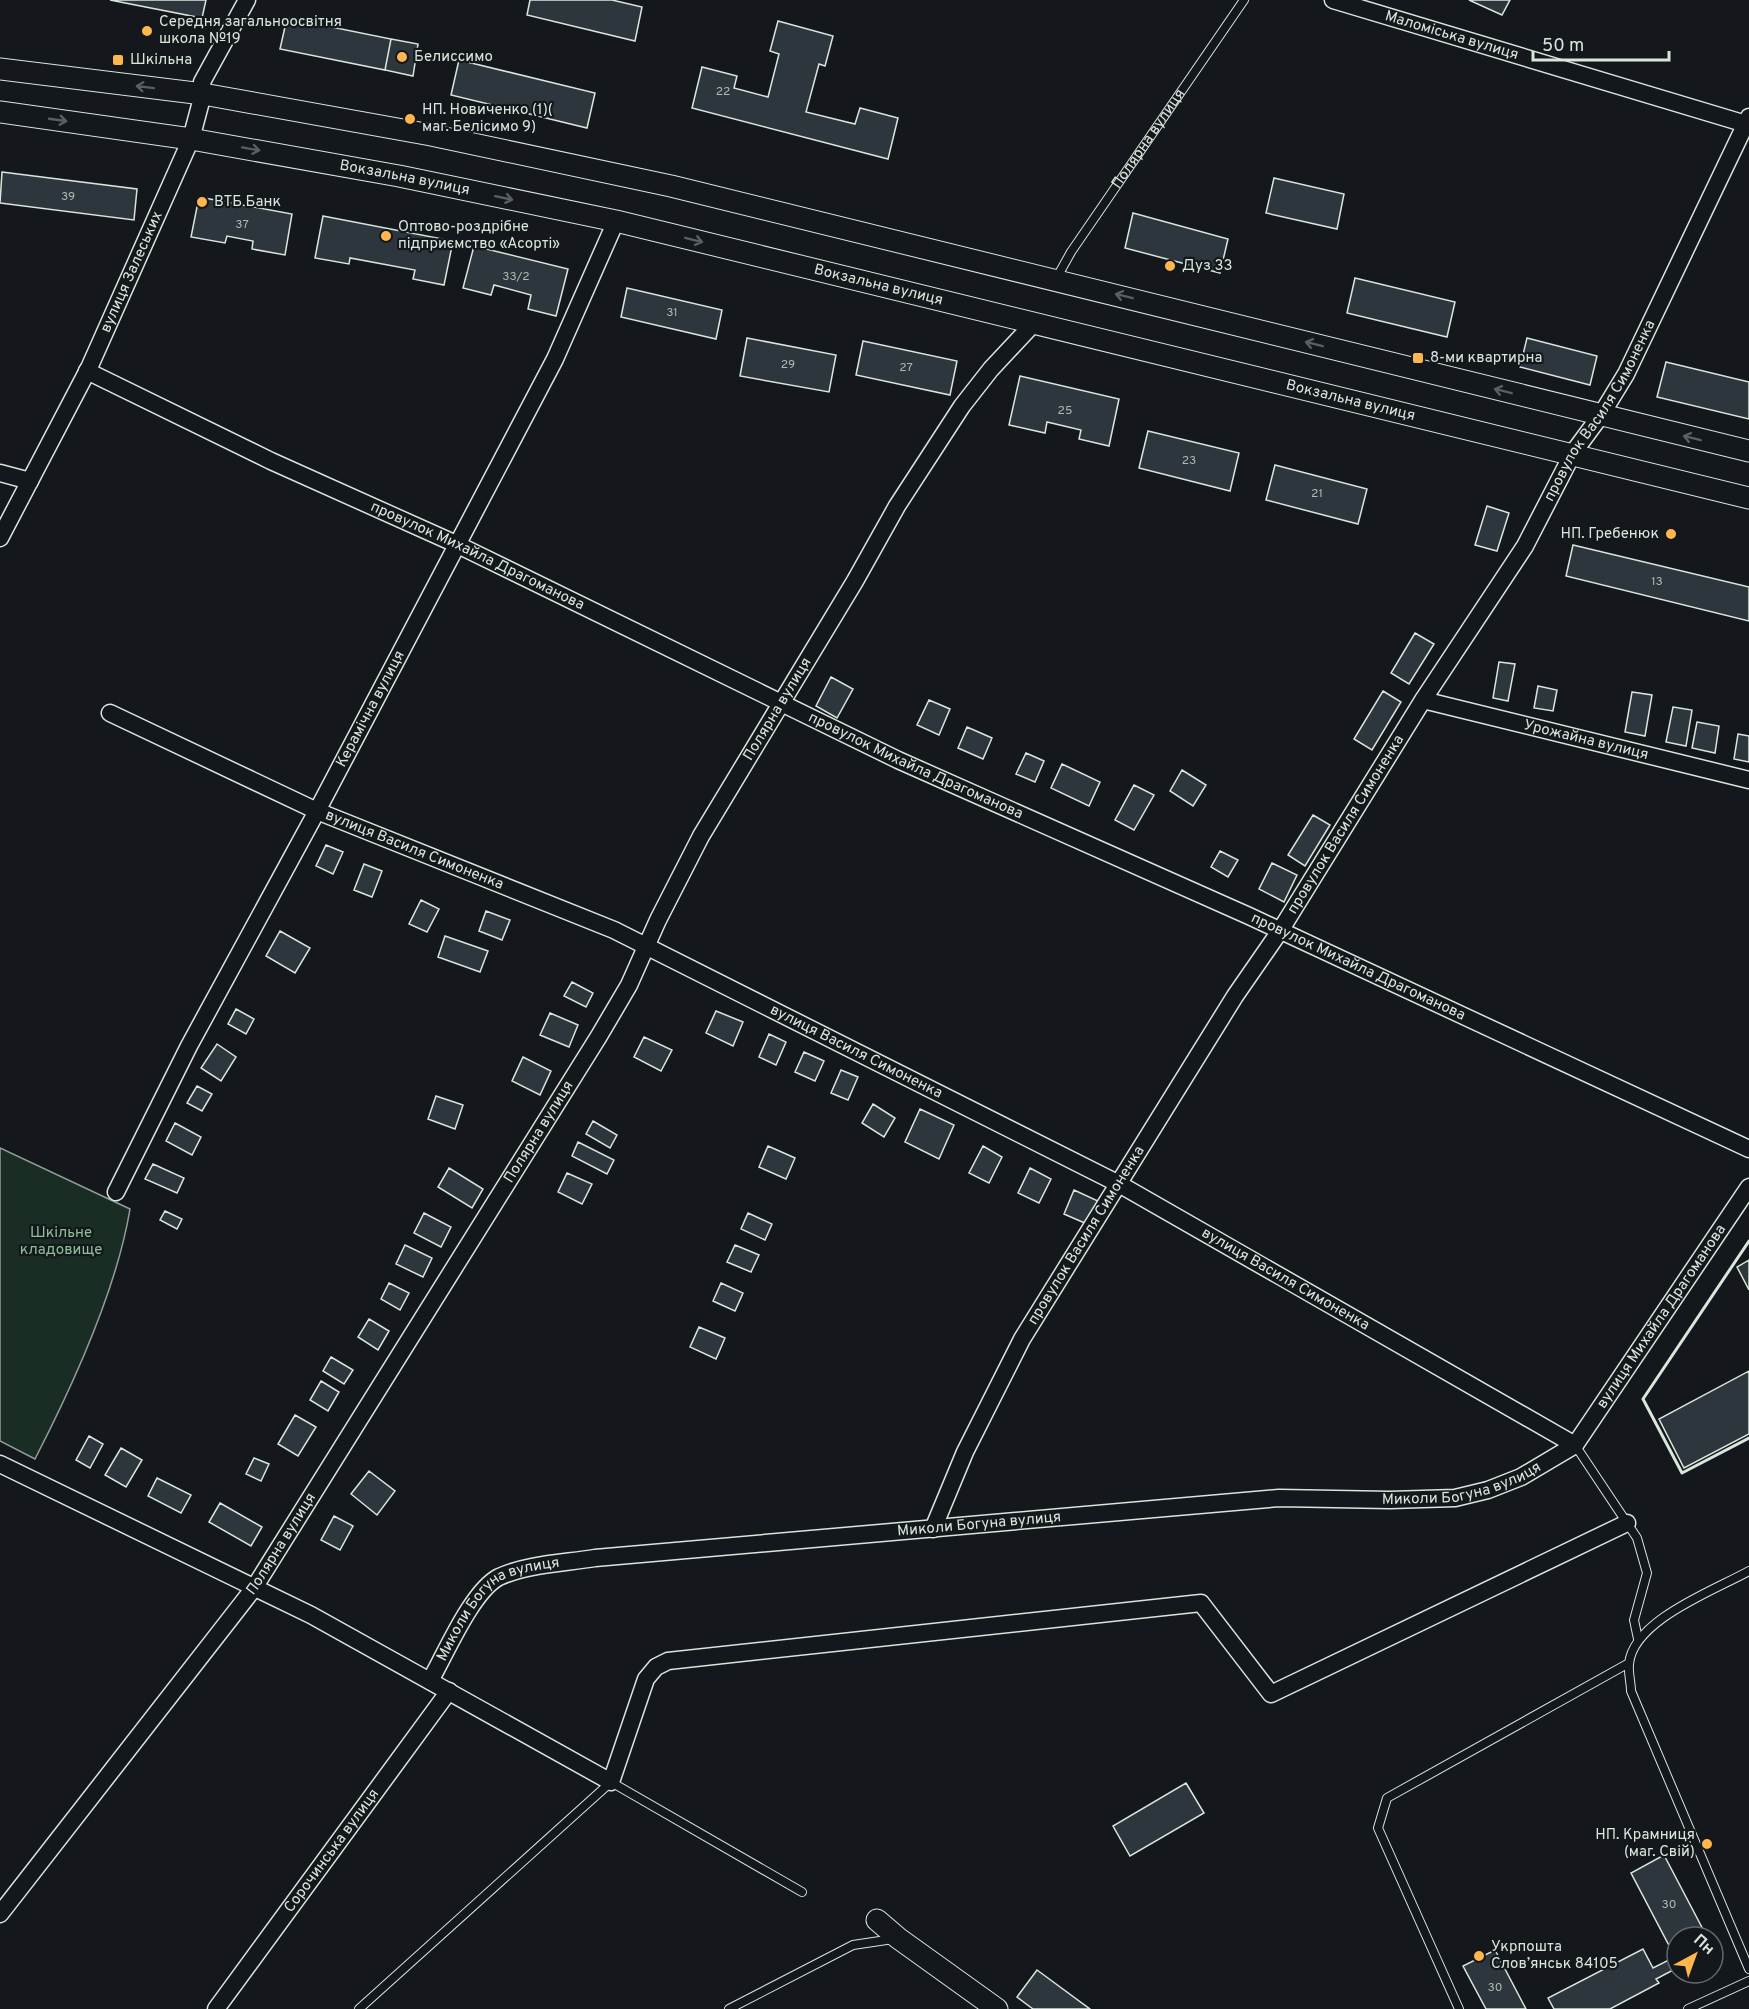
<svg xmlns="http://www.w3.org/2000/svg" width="1749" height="2009" viewBox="0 0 1749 2009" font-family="Overpass,sans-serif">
<rect width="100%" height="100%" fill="#14181c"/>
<path fill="#1a2d24" stroke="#939e99" stroke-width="1.5" d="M0,1148L130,1209C117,1288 72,1387 35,1459L0,1441Z"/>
<path fill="#2c363c" stroke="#d8e6dc" stroke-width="1.5" d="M110,0H206L202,18Z
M530,0H612L642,7L635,41L527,15Z
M1469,0H1510L1502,15Z
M287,18L391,39L385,70L280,49Z
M778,21L833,36L825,66L819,64L806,112L855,124L860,108L898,118L888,159L692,108L702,67L737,76L734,88L768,97L779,54L770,51Z
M391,39L418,44L413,76L385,70Z
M459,60L595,93L587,128L451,95Z
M2,172L137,189L134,220L0,203Z
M1274,178L1344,194L1337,229L1266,213Z
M199,197L292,214L285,255L252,249L253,241L227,236L225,243L191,237Z
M1133,213L1228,239L1220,273L1125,248Z
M323,216L453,241L444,285L413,279L415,270L350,258L349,264L315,258Z
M474,246L568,269L556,316L528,309L531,295L494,285L491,295L463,288Z
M1355,278L1455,302L1447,337L1347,313Z
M627,288L722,310L716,339L621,317Z
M747,338L836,355L829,392L740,376Z
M1527,338L1597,356L1590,385L1520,367Z
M863,341L957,361L950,395L856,375Z
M1666,362L1749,382V419L1657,397Z
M1020,376L1119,399L1109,446L1079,439L1081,430L1047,422L1045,433L1009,425Z
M1148,431L1239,453L1230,491L1139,468Z
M1275,465L1367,489L1358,524L1266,500Z
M1487,506L1509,513L1497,551L1475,545Z
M1573,545L1749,587V621L1566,576Z
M1415,633L1434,644L1409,684L1391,673Z
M1499,662L1515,664L1508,701L1493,698Z
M831,677L853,689L837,718L816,706Z
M1538,686L1557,690L1553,711L1534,708Z
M1383,691L1401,702L1372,750L1354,739Z
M1632,692L1652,695L1645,736L1625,732Z
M929,700L950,709L939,735L917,725Z
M1673,707L1692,710L1686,746L1666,742Z
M1697,722L1719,726L1715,753L1692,748Z
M967,727L992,738L983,759L958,748Z
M1738,734L1749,736V762L1734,759Z
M1026,753L1044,761L1035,782L1016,774Z
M1062,764L1100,782L1089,806L1051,788Z
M1182,770L1206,785L1193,806L1170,791Z
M1134,785L1154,795L1134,830L1115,820Z
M1313,815L1330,825L1305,866L1288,855Z
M326,845L343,852L333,874L316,866Z
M1220,851L1238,860L1228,877L1211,867Z
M1272,863L1297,875L1284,902L1259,889Z
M364,864L382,871L372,897L354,890Z
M421,900L439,909L427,932L409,924Z
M486,911L510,920L502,940L479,931Z
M280,931L310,948L295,973L266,956Z
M445,936L488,951L480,972L438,957Z
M572,982L593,993L586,1007L564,996Z
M236,1009L254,1019L246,1034L228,1024Z
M716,1011L743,1022L733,1046L706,1033Z
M550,1013L578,1025L569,1047L540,1035Z
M769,1034L786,1042L776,1065L759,1057Z
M644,1037L672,1050L661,1071L634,1057Z
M217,1044L236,1057L221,1081L201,1068Z
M804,1052L824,1061L815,1081L795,1072Z
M523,1057L551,1071L540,1095L512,1081Z
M841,1070L858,1077L848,1100L831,1093Z
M197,1086L212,1094L202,1111L187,1103Z
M436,1096L463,1105L455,1129L428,1119Z
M873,1104L895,1118L884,1137L862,1123Z
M920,1109L954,1125L939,1159L905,1142Z
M593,1121L617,1135L610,1148L586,1134Z
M175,1123L201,1137L192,1155L166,1141Z
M578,1142L614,1160L607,1174L572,1156Z
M768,1146L795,1158L786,1179L759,1167Z
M983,1146L1002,1157L989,1183L969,1173Z
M153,1164L184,1178L177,1193L145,1179Z
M449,1168L483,1189L472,1208L438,1187Z
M1030,1168L1051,1179L1039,1203L1018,1193Z
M567,1173L592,1184L582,1204L558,1192Z
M1074,1190L1098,1201L1087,1224L1064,1214Z
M165,1211L182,1219L177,1229L160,1220Z
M424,1213L451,1227L441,1247L414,1233Z
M748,1213L772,1224L765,1240L741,1229Z
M405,1245L432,1258L423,1277L396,1264Z
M735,1245L759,1255L751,1272L727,1262Z
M1749,1260V1290L1737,1267Z
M389,1283L409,1293L400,1310L381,1299Z
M721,1283L743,1293L735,1311L713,1301Z
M369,1319L389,1331L378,1350L358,1337Z
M699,1327L725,1338L716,1359L690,1347Z
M331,1357L353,1370L344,1384L323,1371Z
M1749,1371V1434L1684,1468L1659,1419Z
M321,1381L339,1392L328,1411L310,1400Z
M295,1415L316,1427L298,1456L278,1444Z
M89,1436L103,1444L90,1468L76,1460Z
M121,1448L142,1460L126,1487L105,1475Z
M254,1458L269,1464L261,1481L246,1474Z
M369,1471L395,1491L377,1515L351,1494Z
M157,1478L191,1495L181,1513L148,1496Z
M220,1503L262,1527L251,1546L209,1522Z
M334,1516L353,1526L340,1550L321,1540Z
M1186,1783L1204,1813L1130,1856L1113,1826Z
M1664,1855L1707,1937H1677V1968L1656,1979L1659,1983L1610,2009H1554L1548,1998L1643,1949L1653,1968L1675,1957L1631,1873Z
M1495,1950L1526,2009H1486L1463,1966Z
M1037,1970L1090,2009H1033L1017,1997Z"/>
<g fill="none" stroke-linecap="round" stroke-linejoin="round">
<defs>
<g id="service">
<path id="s1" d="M1056,279L1071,252L1244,0"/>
<path d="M1575,1445L1637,1538L1647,1573L1634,1620L1638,1639"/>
<path d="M1749,1571C1715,1590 1633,1620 1629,1664C1628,1672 1631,1683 1631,1691L1749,1969"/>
<path d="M359,2009L611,1782L802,1892"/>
<path d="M729,2009L853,1945L893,1939"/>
<path d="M1459,2009L1378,1828L1387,1798L1629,1663"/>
<path d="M1688,2009L1749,1981"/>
</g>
<g id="minor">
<path id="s2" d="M1333,0L1746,124"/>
<path id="s3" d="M87,371L271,461L456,544L898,760L1249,916L1749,1149"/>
<path d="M0,473L30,481"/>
<path id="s4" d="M0,538L89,368L191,139L203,94L202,82L247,0"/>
<path id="s5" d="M1423,700L1749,780"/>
<path id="s6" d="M110,713L317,811L614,930L1119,1184L1575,1445"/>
<path id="s7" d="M116,1192L189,1046L317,811L555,359L616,221"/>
<path d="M0,1464L311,1615L611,1782L646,1679L656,1667L668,1661L1201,1603L1271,1694L1627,1523"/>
<path id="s8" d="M933,1529L965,1452L1022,1339L1235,996L1280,931L1423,700L1525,546L1573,453L1601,415L1626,374L1749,117"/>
<path id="s9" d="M430,1681C446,1653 472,1591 499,1577C527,1564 565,1563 595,1558L1279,1498L1390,1500L1455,1498L1488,1490L1521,1477L1575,1445L1749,1187"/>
<path id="s10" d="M0,1914L254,1588L599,1036L629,985L658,920L701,836L855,581L897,506L962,406L991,369L1034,323"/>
<path id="s11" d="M216,2009L449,1691"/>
</g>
<g id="tertiary">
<path d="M0,69L203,94L431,135L671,186L1749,451"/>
<path id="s12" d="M0,112L191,139L399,176L616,221L1749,498"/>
<path d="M877,1920L898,1938L997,2009"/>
</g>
</defs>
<use href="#service" stroke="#d8e6dc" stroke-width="10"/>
<use href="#minor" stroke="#d8e6dc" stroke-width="19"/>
<use href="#tertiary" stroke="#d8e6dc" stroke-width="23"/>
<use href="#service" stroke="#14181c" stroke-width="8"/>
<use href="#minor" stroke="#14181c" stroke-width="16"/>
<use href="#tertiary" stroke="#14181c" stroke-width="21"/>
<path stroke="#d8e6dc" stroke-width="3" d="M1749,1241L1643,1399L1682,1473L1749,1438"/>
</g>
<defs><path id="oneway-shaft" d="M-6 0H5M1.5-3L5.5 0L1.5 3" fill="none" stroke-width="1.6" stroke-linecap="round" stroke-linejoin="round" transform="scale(1.5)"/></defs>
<g stroke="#59605f">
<use href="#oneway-shaft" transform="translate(145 87) rotate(-173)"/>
<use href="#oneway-shaft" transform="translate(58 120) rotate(8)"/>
<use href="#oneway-shaft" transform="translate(251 149) rotate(10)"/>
<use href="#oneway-shaft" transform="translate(504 198) rotate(12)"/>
<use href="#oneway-shaft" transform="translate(694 240) rotate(14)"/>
<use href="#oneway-shaft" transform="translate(1124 296) rotate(-166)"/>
<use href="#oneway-shaft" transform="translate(1314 344) rotate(-166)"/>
<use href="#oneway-shaft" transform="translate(1503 391) rotate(-166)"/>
<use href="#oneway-shaft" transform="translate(1692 438) rotate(-166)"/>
</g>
<g fill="#ffb74d" stroke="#14181c" stroke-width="2">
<circle cx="147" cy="31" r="6"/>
<circle cx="402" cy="57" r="6"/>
<rect x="112" y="54" width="12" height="12" rx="3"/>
<circle cx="410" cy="119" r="6"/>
<circle cx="202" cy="202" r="6"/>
<circle cx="386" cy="236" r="6"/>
<circle cx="1170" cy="266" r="6"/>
<rect x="1412" y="352" width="12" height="12" rx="3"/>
<circle cx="1671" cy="534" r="6"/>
<circle cx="1707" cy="1844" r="6"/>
<circle cx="1479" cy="1956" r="6"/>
</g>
<g text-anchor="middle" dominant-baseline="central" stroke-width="4.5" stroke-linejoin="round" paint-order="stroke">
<g font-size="12" fill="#adbab4">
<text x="723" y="92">22</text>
<text x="68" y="197">39</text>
<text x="242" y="225">37</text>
<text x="516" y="277">33/2</text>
<text x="672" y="313">31</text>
<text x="788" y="365">29</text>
<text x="906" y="368">27</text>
<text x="1065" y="411">25</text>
<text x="1189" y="461">23</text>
<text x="1317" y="494">21</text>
<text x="1657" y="582">13</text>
<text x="1669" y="1905">30</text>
<text x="1495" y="1988">30</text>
</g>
<g font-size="15" fill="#d8e6dc" stroke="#14181c" text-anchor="start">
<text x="159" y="22">Середня загальноосвітня<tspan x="159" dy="17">школа №19</tspan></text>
<text x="414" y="57">Белиссимо</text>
<text x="130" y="60">Шкільна</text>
<text x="422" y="110">НП. Новиченко (1)(<tspan x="422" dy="17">маг. Белісимо 9)</tspan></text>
<text x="214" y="202">ВТБ Банк</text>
<text x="398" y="227">Оптово-роздрібне<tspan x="398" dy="17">підприємство «Асортi»</tspan></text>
<text x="1182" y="266">Дуз 33</text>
<text x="1430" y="358">8-ми квартирна</text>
<text x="1659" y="534" text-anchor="end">НП. Гребенюк</text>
<text x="1695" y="1835" text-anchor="end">НП. Крамниця<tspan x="1695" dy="17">(маг. Свій)</tspan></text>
<text x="1491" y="1947">Укрпошта<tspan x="1491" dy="17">Слов’янськ 84105</tspan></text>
</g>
<g font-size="15" fill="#d8e6dc" stroke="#14181c">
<text stroke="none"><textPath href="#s2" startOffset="124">Маломіська вулиця</textPath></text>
<text stroke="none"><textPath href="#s1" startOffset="168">Полярна вулиця</textPath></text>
<text stroke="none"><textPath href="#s12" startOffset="410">Вокзальна вулиця</textPath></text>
<text stroke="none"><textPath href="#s4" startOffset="297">вулиця Залеських</textPath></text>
<text stroke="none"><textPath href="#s12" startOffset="896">Вокзальна вулиця</textPath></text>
<text stroke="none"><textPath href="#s12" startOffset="1382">Вокзальна вулиця</textPath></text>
<text stroke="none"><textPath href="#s8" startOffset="1304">провулок Василя Симоненка</textPath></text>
<text stroke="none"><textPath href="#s3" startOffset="432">провулок Михайла Драгоманова</textPath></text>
<text stroke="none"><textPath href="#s7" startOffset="546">Керамічна вулиця</textPath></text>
<text stroke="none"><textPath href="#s10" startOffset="1437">Полярна вулиця</textPath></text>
<text stroke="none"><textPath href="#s5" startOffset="168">Урожайна вулиця</textPath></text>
<text stroke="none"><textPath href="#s3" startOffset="918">провулок Михайла Драгоманова</textPath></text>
<text stroke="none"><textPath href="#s8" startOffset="818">провулок Василя Симоненка</textPath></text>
<text stroke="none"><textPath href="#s6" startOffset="334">вулиця Василя Симоненка</textPath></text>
<text stroke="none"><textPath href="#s3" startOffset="1404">провулок Михайла Драгоманова</textPath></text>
<text stroke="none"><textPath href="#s6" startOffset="820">вулиця Василя Симоненка</textPath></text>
<text stroke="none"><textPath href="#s10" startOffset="951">Полярна вулиця</textPath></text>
<text stroke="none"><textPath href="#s8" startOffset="332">провулок Василя Симоненка</textPath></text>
<text stroke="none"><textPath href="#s6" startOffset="1306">вулиця Василя Симоненка</textPath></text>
<text stroke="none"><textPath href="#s9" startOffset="1374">вулиця Михайла Драгоманова</textPath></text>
<text stroke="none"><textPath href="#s9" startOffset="1096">Миколи Богуна вулиця</textPath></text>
<text stroke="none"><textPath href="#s9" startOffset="610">Миколи Богуна вулиця</textPath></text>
<text stroke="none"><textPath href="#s10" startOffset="465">Полярна вулиця</textPath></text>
<text stroke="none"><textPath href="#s9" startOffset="106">Миколи Богуна вулиця</textPath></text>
<text stroke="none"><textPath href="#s11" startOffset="196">Сорочинська вулиця</textPath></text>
</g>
<g font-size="15" fill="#8ac095" stroke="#14181c">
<text x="61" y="1233">Шкільне<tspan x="61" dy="17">кладовище</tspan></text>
</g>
</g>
<g transform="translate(1695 1955) rotate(41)"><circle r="28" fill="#14181c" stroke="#626a69" stroke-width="1.5"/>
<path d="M0-4.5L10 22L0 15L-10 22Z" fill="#ffb74d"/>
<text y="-9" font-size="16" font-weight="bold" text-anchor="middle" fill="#d8e6dc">Пн</text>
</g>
<path d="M1533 51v9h136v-9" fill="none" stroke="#d8e6dc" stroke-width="3"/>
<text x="1542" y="51" font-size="18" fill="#d8e6dc" stroke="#14181c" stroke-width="4.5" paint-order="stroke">50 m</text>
</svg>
